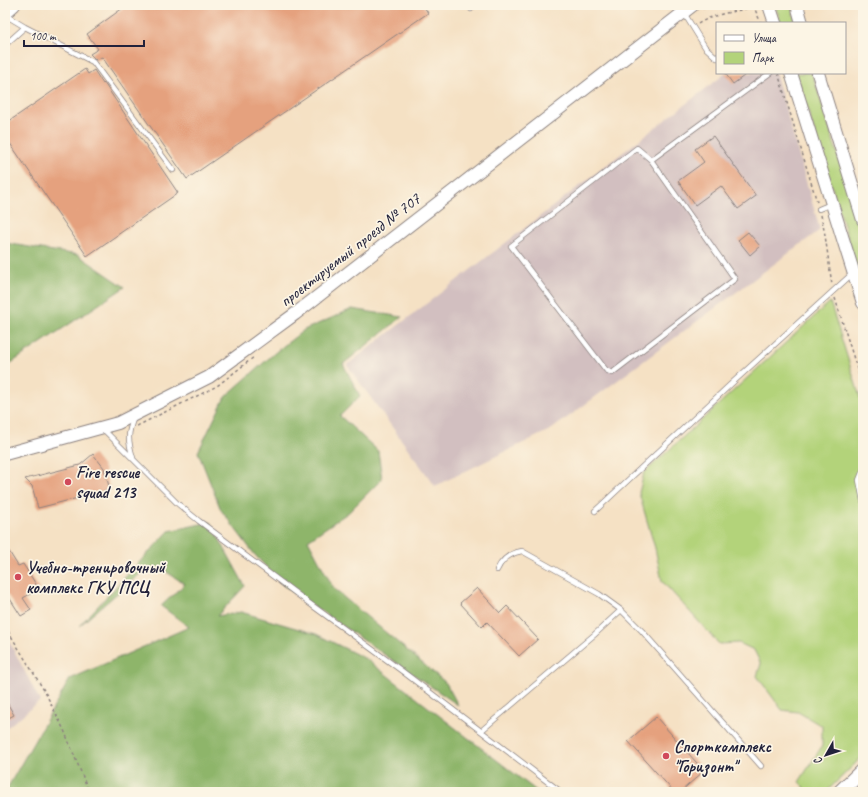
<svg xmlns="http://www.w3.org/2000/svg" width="868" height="797" viewBox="0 0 868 797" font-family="Caveat,sans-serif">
<rect width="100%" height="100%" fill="#fcf5e5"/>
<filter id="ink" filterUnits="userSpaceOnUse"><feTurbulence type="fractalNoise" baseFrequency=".025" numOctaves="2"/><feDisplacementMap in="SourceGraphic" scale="8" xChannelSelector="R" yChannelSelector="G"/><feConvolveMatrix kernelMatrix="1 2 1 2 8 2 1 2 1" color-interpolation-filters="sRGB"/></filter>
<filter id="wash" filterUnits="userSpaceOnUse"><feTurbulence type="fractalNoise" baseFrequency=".012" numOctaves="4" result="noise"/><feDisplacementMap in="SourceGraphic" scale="16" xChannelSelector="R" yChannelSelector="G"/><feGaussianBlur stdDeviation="0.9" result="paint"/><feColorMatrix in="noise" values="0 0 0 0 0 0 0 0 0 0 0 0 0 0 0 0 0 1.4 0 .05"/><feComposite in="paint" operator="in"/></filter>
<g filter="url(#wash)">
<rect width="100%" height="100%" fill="#f5e1c4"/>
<path fill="#d2bfc0" d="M726,73H773L776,75L820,230L552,429L435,486L347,365Z
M5,633L40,701L5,729Z"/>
<path fill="#b3d37a" stroke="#6a7a5a" d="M788,5H791L796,23H781L776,8Z
M796,73H812L863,235V286Z
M830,302L863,407V756L826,792H809L799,782L822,746V726L798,712L782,710L757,676L761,664L754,650L739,643L719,644L662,581L655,548L639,493L644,473Z"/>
<path fill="#8eb56a" stroke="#586c52" d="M5,243L78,255L125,287L5,367Z
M352,309L402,317L343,364L360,396L340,416L378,451L382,479L349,512L308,540L334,589L446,683L458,705L283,585L255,555L221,510L198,452L225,397L277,351L304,330Z
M210,522L245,586L217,616L241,612L316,634L366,659L538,792H5L70,679L189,627L161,606L185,584L159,567L141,573L79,626L169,531Z"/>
<g id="blocks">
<path fill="#e5a17e" d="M127,5H423L428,13L187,179L102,57L96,60L90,54L98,49L87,34Z
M85,69L88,74L94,70L103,84L104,83L178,193L87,256L7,139L5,141V124Z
M725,73H748L733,84Z
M713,136L756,196L738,209L721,186L695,205L678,181L704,162L695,149Z
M748,232L760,246L750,255L738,240Z
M93,454L104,468L110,490L38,508L32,486L25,479L80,465Z
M5,545L18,566L23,564L39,589L23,598L31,610L21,616L5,591Z
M477,588L500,613L507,606L538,639L519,656L487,622L482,627L460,603Z
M5,699L14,715L5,720Z
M656,717L704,771L680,792H674L628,741Z"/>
</g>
</g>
<g filter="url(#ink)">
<use href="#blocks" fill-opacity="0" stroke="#8c8280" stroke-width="1"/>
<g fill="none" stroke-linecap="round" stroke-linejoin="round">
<defs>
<path id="lane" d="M468,5L471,9
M684,13L705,47L717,58
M5,15L25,27L93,62L173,170
M5,45L25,27
M637,148L651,160L735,279L612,373L606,370L511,246Z
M651,160L770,73
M819,209L831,204
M102,428L178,504L199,521L313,606L402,671L561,792
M133,458C128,441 127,434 134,417
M863,470L859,480L863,501
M595,511L731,384L852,274
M497,570C502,559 510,553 522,551L599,594L621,610
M481,731L594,635L621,610L642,631L761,766"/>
<path id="secondary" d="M769,5L775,23
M797,5L802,23
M5,13L14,5
M791,73L863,303
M818,73L863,220
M5,454L118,423L209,377L295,314L693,5"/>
<path id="primary" d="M840,792L863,770"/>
</defs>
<use href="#lane" stroke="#8c8280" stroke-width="6"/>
<use href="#secondary" stroke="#8c8280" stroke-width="14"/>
<use href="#primary" stroke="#8c8280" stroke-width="16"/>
<path stroke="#8c8280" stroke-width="1.5" stroke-dasharray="3 3" stroke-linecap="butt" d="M753,5L761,23
M703,9L707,5
M698,24C716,12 739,12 759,5
M778,73L817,202
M821,215L825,235L832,285
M835,298L863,388
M137,426L217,386L254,357
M5,626L45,692L64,730L89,792"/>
<use href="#lane" stroke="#fff" stroke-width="4.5"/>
<use href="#secondary" stroke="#fff" stroke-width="12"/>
<use href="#primary" stroke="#fff" stroke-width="14"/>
</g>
</g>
<g fill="#d1495b" stroke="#fcf5e5" stroke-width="1.5">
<circle cx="68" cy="482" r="4"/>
<circle cx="18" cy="577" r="4"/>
<circle cx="666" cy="756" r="4"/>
</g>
<g text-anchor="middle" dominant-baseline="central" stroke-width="3.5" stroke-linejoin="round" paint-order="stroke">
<g font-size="17" fill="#22223b" stroke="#fcf5e5">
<text transform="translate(350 250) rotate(-38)">проектируемый проезд № 707</text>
</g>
<g font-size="17" font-weight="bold" fill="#22223b" stroke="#fcf5e5" text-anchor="start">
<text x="76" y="472">Fire rescue<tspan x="76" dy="20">squad 213</tspan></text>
<text x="26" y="567">Учебно-тренировочный<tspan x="26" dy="20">комплекс ГКУ ПСЦ</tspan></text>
<text x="674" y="746">Спорткомплекс<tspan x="674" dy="20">"Горизонт"</tspan></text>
</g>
</g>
<rect width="868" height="797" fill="none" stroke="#fcf5e5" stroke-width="20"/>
<rect x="716" y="22" width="130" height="52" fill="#fcf5e5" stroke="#a5a1a1"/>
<rect x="724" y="35" width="20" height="6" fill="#ffffff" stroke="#a5a1a1"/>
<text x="752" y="42" font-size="12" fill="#22223b">Улица</text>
<rect x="724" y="52" width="20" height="12" fill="#b3d37a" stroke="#a5a1a1"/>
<text x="752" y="62" font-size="12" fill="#22223b">Парк</text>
<g transform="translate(826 755) rotate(231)" stroke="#fcf5e5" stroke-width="3" paint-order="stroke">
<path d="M0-3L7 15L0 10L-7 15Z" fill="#22223b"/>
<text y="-6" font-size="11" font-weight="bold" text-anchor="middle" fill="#22223b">С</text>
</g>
<path d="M24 40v6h120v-6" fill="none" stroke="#22223b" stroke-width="2"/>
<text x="30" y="40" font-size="12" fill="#22223b" stroke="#fcf5e5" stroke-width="3" paint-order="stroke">100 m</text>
</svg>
